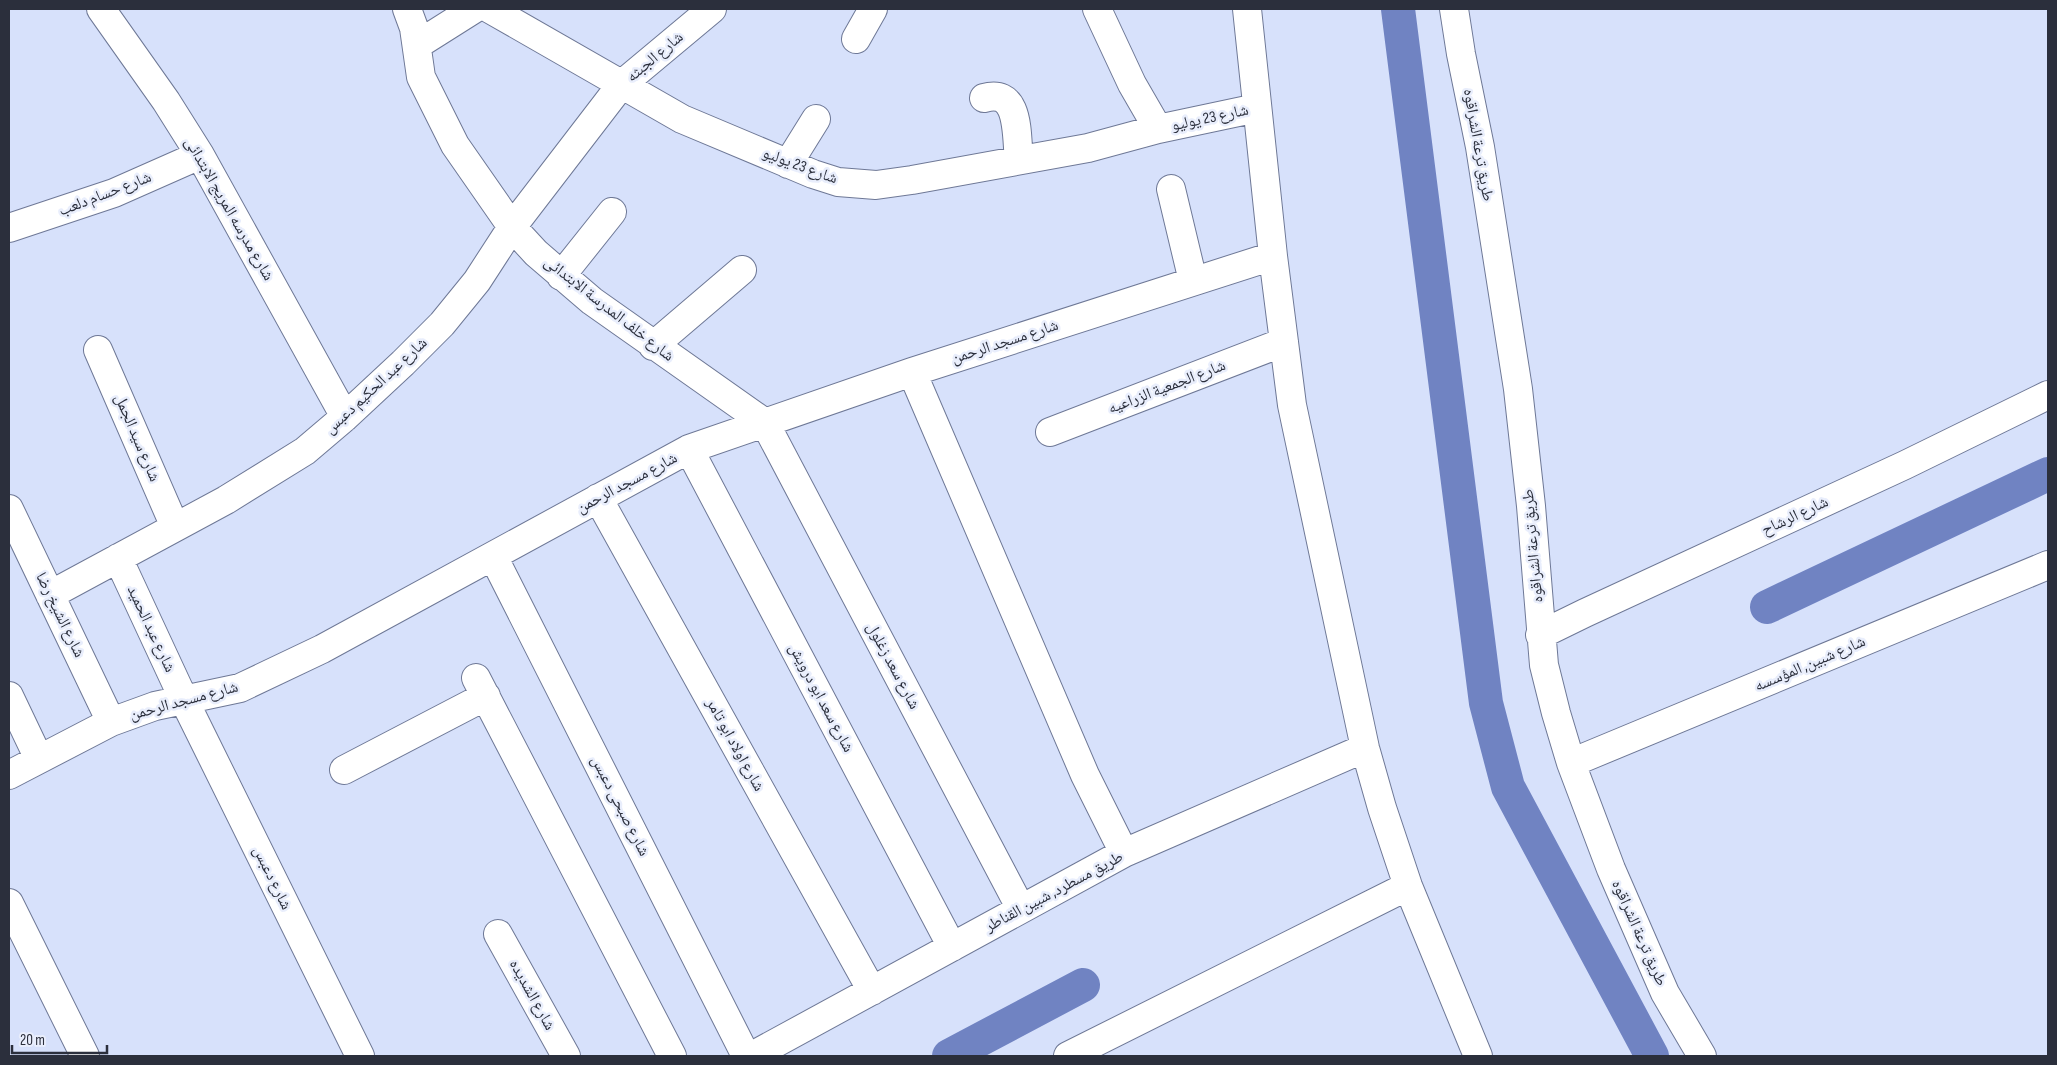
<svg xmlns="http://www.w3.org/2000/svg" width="2057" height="1065" font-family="'Sofia Sans Condensed','Noto Naskh Arabic',sans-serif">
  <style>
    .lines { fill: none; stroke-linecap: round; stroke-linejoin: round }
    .canal { stroke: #7083c2; stroke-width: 34 }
    .minor-casing { stroke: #6e7896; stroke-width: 30 }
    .minor { stroke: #fff; stroke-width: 28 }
    .labels { text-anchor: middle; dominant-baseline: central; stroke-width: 5; stroke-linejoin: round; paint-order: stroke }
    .street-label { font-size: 16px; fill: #2b2f3c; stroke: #e9eefc }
  </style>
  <rect width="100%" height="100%" fill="#d7e1fb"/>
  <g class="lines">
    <path class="canal" d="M1398 9 1486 703 1508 787 1652 1056
      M1767 607 2048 474
      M949 1056 1083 985"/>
    <g class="minor-casing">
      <path id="minor" d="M101 9 166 101 200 155 345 417
        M407 9 414 28 421 77 455 145 512 227 536 253 592 301 765 423 1021 909
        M490 9 682 119 813 174 838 182 876 185 912 180 1088 148 1158 129 1257 108
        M1097 9 1132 84 1158 129
        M1247 9 1273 256 1292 405 1365 748 1382 808 1408 886 1478 1056
        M1454 9 1461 54 1480 147 1518 389 1531 506 1544 665 1556 713 1571 763 1611 869 1665 993 1702 1056
        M856 39 873 9
        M417 45 474 9
        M984 98C1021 87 1016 137 1019 160
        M788 164 816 119
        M1171 189 1193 281
        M9 228 114 193 200 155
        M561 276 612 212
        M653 346 742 270
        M98 350 175 527
        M912 372 1085 775 1124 853
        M1050 432 1284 342
        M689 449 952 947
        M598 498 872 991
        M9 509 111 722
        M493 556 746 1056
        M118 558 184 700 360 1056
        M50 595 226 500 305 451 345 417 403 363 442 324 477 281 512 227 621 85 712 9
        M1540 635 1585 613 1905 465 2048 395
        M476 678 672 1056
        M9 696 39 759
        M1571 763 2048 565
        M344 770 486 696
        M9 775 111 722 155 706 240 688 322 649 689 449 912 372 1273 256
        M9 903 85 1056
        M498 934 566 1056
        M752 1056 1124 853 1365 748
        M1068 1056 1408 886"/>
    </g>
    <use href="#minor" class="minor"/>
  </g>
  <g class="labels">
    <g class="street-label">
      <text transform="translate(655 57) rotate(-40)">شارع الجبثه</text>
      <text transform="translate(1210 118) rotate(-12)">شارع 23 يوليو</text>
      <text transform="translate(1478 145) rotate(80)">طريق ترعة الشراقوه</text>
      <text transform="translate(800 166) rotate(20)">شارع 23 يوليو</text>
      <text transform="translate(105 194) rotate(-21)">شارع حسام دلعب</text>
      <text transform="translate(229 209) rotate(60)">شارع مدرسه المريج الابتدائى</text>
      <text transform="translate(609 309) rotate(38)">شارع خلف المدرسة الابتدائى</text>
      <text transform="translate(1005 342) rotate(-18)">شارع مسجد الرحمن</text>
      <text transform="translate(376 386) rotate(-43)">شارع عبد الحكيم دعبس</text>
      <text transform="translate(1167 387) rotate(-21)">شارع الجمعية الزراعيه</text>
      <text transform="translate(137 438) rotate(67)">شارع سيد الجمل</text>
      <text transform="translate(627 483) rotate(-28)">شارع مسجد الرحمن</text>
      <text transform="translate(1795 516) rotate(-25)">شارع الرشاح</text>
      <text transform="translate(1533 546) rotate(-95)">طريق ترعة الشراقوه</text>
      <text transform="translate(60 615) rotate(64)">شارع الشيخ رضا</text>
      <text transform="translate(151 629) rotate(65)">شارع عبد الحميد</text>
      <text transform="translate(1810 664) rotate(-23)">شارع شبين, المؤسسه</text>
      <text transform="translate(893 666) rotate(62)">شارع سعد زغلول</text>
      <text transform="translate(821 698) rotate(62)">شارع سعد ابو درويش</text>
      <text transform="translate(184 701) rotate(-15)">شارع مسجد الرحمن</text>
      <text transform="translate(735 745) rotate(61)">شارع اولاد ابو تامر</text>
      <text transform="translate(620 806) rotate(63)">شارع صبحى دعبس</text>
      <text transform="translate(272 878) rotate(64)">شارع دعبس</text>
      <text transform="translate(1054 892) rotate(-28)">طريق مسطرد, شبين القناطر</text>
      <text transform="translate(1639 933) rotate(66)">طريق ترعة الشراقوه</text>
      <text transform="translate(532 995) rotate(61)">شارع الشديده</text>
    </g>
  </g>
  <rect width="2057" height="1065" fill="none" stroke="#2b2f3c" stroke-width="20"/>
  <path d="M12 1045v8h95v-8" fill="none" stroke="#2b2f3c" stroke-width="2.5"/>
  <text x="20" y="1045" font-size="15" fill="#2b2f3c" stroke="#e9eefc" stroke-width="4" paint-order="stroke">20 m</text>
</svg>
